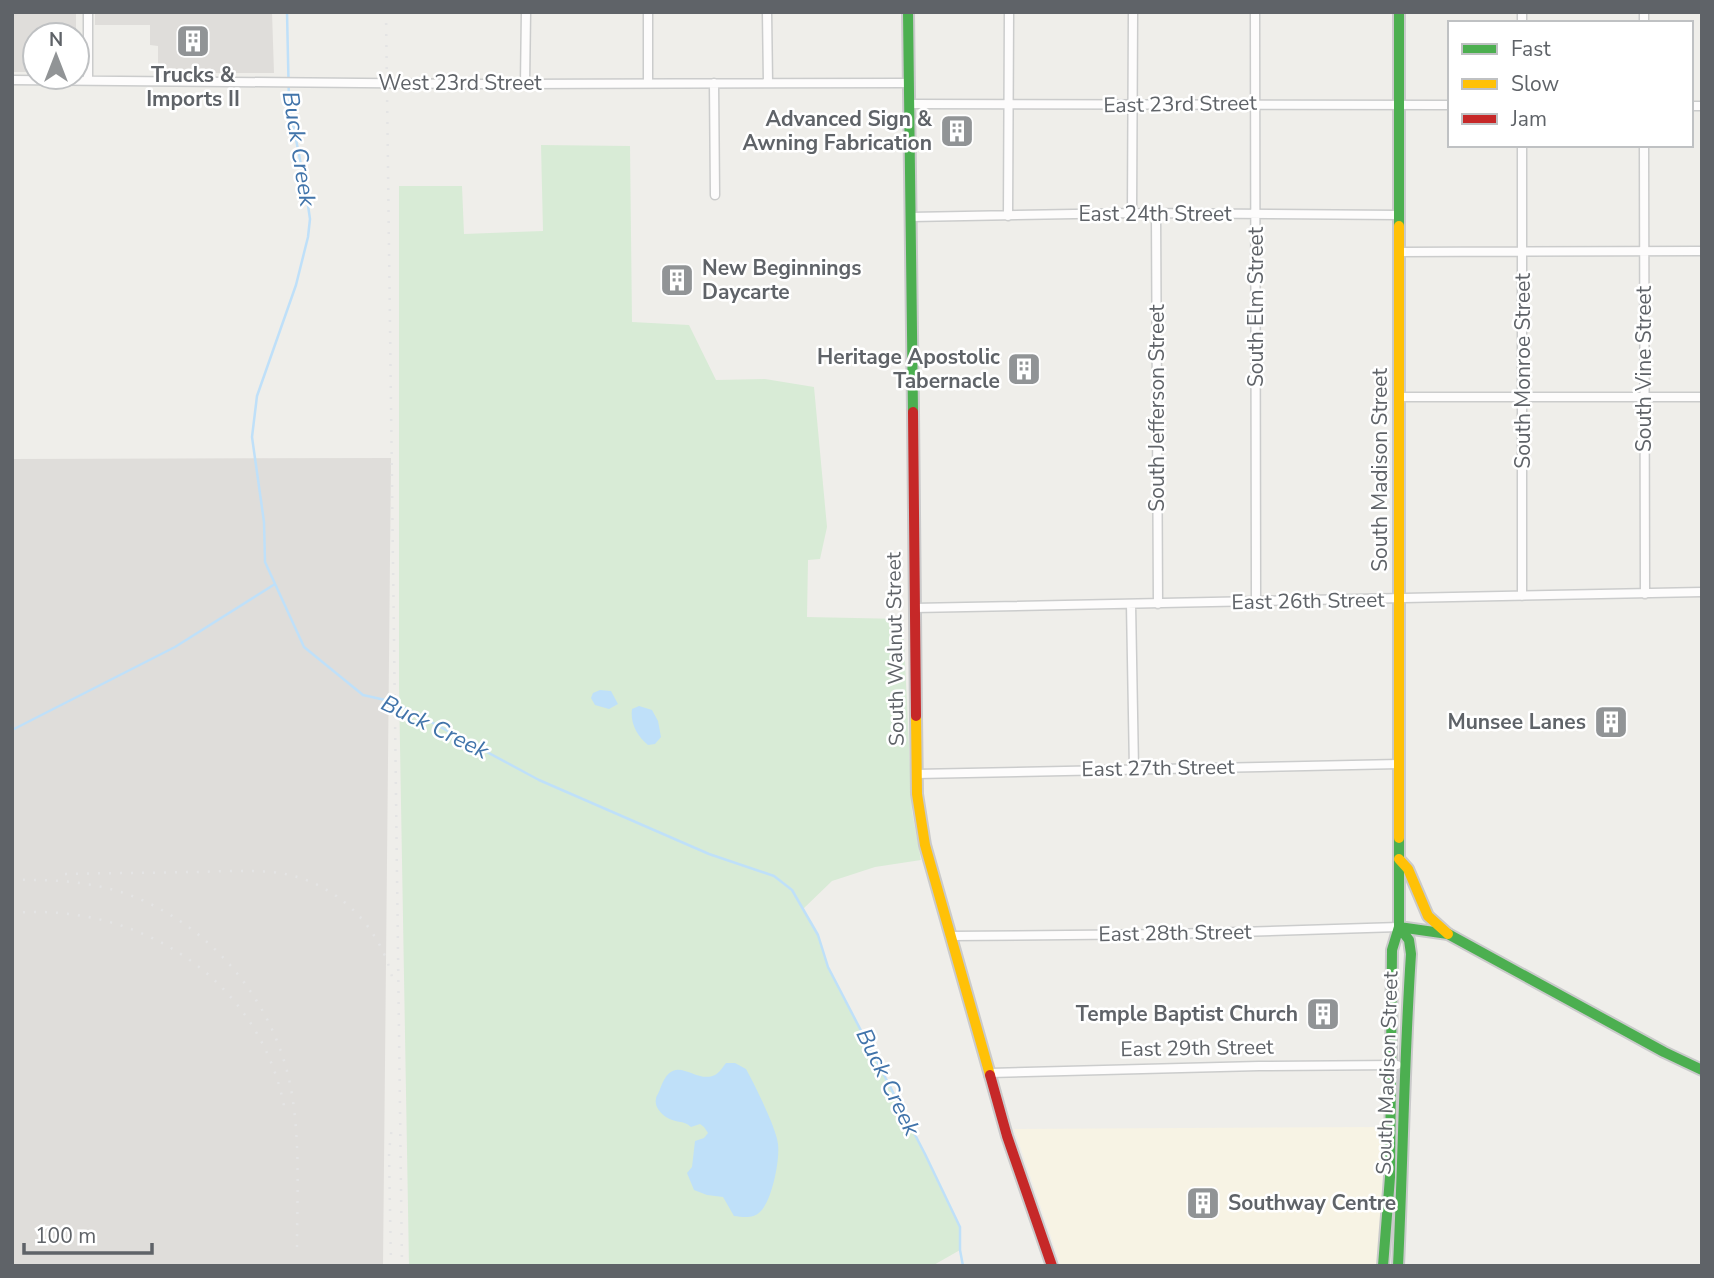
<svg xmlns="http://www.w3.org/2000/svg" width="1714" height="1278" font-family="'Nunito Sans',sans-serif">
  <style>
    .commercial { fill: #f7f3e4 }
    .industrial { fill: #dfddda }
    .green { fill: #d8ebd6 }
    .water { fill: #bfe0f9 }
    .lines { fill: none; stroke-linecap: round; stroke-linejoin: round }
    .stream { stroke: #bfe0f9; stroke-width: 2.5 }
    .street-casing { stroke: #cbcccc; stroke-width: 11 }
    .fast-casing { stroke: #cacacb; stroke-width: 14 }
    .slow-casing { stroke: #cacacb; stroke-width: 14 }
    .jam-casing { stroke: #cacacb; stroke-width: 14 }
    .street { stroke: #fdfcfc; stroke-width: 8 }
    .fast { stroke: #4caf50; stroke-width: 10 }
    .slow { stroke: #ffc107; stroke-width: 10 }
    .jam { stroke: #c62828; stroke-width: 10 }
    .rail { stroke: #e4e4e4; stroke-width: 2.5; stroke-dasharray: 2 9; stroke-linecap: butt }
    .labels { text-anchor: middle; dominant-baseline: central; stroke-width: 5; stroke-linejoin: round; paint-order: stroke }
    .poi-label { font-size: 21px; font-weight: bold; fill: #5f6368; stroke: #fff; text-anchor: end }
    .street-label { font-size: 21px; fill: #5f6368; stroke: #fff }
    .water-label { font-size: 23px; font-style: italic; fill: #4174aa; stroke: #fff }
  </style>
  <rect width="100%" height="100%" fill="#efeeea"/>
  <path class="commercial" d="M1383 1127 1382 1218 1377 1266H1061L1014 1129Z"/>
  <path class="industrial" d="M12 12H76V35H35V72H12Z
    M95 12H272L274 73H158V46L150 45V25H95Z
    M391 458 383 1266H12V459Z"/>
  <path class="green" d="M541 145 630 146 632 322 689 325 716 380 765 379 814 387 827 527 820 559 808 560 807 617 903 619 912 811 921 860 875 867 832 881 803 909 818 935 828 967 922 1147 960 1227V1250L932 1266H409L399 687V186H462L464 234 543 231Z"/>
  <path class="water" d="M600 690 611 691 618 704 609 709 595 705 591 698 593 693Z
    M639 706 652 710 658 721 661 737 655 744 648 745C637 736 630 723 632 709Z
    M726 1063H735L746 1069C754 1083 777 1130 778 1144 780 1160 772 1201 760 1212 753 1219 743 1217 734 1216L723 1197 707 1195 694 1190 687 1173 692 1167 695 1141 704 1138 708 1133 704 1127 700 1124 691 1127C684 1120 674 1123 666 1117 661 1114 654 1106 656 1099 656 1096 659 1093 660 1089 674 1049 694 1085 715 1075 719 1073 723 1067 726 1063Z"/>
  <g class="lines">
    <path class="stream" d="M287 12 289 104 305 185 310 219 308 237 296 285 257 396 252 437 264 522 265 562 304 647 363 695 394 702 539 780 709 854 774 876 792 890 818 935 828 967 925 1154 960 1227V1250L963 1266
      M12 730 175 647 275 584"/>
    <g class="street-casing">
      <path id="street" d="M88 12V80
        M767 12 768 83
        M1255 12 1256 602
        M1522 12V23
        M1644 23V12
        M12 80 469 84 909 83
        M648 83V12
        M714 83 715 195
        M525 84 526 12
        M909 104 1450 105
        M1691 106H1702
        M1644 145 1645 594
        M1132 213 1133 12
        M1156 213 1158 604
        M1008 216 1009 12
        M911 217 1132 213 1399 215
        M1399 252 1702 251
        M1398 397H1702
        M1522 596V145
        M1131 604 1134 769
        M914 608 1702 592
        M916 774 1399 764
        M950 936 1171 934 1399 927
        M990 1073 1259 1066 1397 1065"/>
    </g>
    <g class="fast-casing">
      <path id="fast" d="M908 12 913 412
        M1399 12V226
        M1399 927 1448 934 1664 1052 1702 1070
        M1383 1266 1390 1177 1392 950 1399 927V838
        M1398 1266C1403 1162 1404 1058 1411 954L1409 940 1399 927"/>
    </g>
    <g class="slow-casing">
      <path id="slow" d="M1399 226V838
        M916 716 917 794 925 845 990 1075
        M1399 859 1408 869 1428 916 1448 934"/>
    </g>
    <g class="jam-casing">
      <path id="jam" d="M913 412 916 716
        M990 1075 1007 1136 1052 1266"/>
    </g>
    <use href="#street" class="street"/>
    <use href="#fast" class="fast"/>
    <use href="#slow" class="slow"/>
    <use href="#jam" class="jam"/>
    <path class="rail" d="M386 12 402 1266
      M65 874C106 873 147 873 188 872 218 872 250 869 280 873 336 882 381 926 393 981
      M12 880C56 879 102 882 142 900 216 933 271 1001 289 1079 301 1134 297 1193 297 1248
      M12 913C140 902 262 980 285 1111
      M391 1266 389 1152 392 1126"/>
  </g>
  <defs>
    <g id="building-square" transform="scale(1.75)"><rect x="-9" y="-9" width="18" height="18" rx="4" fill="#919496" stroke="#fff"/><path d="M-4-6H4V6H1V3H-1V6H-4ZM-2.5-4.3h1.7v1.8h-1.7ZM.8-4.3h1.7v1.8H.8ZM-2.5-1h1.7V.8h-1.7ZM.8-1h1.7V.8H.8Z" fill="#fff"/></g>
  </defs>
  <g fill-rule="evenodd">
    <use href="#building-square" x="193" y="41"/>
    <use href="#building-square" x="957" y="131"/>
    <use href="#building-square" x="677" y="280"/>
    <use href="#building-square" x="1024" y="369"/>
    <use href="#building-square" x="1611" y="722"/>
    <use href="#building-square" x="1323" y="1014"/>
    <use href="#building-square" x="1203" y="1203"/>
  </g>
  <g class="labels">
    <g class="poi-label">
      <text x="193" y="75" text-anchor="middle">Trucks &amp;<tspan x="193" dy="24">Imports II</tspan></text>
      <text x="932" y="119">Advanced Sign &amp;<tspan x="932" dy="24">Awning Fabrication</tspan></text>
      <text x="702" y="268" text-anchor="start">New Beginnings<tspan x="702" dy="24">Daycarte</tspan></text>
      <text x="1000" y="357">Heritage Apostolic<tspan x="1000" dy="24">Tabernacle</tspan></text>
      <text x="1586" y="722">Munsee Lanes</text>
      <text x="1298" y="1014">Temple Baptist Church</text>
      <text x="1228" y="1203" text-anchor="start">Southway Centre</text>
    </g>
    <g class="street-label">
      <text x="460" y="83">West 23rd Street</text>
      <text transform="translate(1180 104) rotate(-1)">East 23rd Street</text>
      <text x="1155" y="214">East 24th Street</text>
      <text transform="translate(1256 307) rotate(-90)">South Elm Street</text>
      <text transform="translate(1644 369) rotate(-90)">South Vine Street</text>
      <text transform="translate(1523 371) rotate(-90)">South Monroe Street</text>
      <text transform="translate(1157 408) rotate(-90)">South Jefferson Street</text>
      <text transform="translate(1380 470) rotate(-90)">South Madison Street</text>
      <text transform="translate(1308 601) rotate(-1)">East 26th Street</text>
      <text transform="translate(895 649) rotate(-91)">South Walnut Street</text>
      <text transform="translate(1158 768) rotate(-1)">East 27th Street</text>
      <text transform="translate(1175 933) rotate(-1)">East 28th Street</text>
      <text transform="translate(1197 1048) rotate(-1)">East 29th Street</text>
      <text transform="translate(1387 1073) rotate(-88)">South Madison Street</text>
    </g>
    <g class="water-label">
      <text transform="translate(299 149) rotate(81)">Buck Creek</text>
      <text transform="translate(435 727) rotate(26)">Buck Creek</text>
      <text transform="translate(888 1082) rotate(64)">Buck Creek</text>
    </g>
  </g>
  <rect width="1714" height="1278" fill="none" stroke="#5f6368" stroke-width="28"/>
  <rect x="1448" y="21" width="245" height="126" fill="#ffffff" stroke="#bfc1c3" stroke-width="2"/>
  <rect x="1462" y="44" width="35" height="10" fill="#4caf50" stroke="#bfc1c3" stroke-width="2"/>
  <text x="1511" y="56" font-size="21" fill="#5f6368">Fast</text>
  <rect x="1462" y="79" width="35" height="10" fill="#ffc107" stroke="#bfc1c3" stroke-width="2"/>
  <text x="1511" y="91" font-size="21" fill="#5f6368">Slow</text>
  <rect x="1462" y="114" width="35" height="10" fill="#c62828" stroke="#bfc1c3" stroke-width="2"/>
  <text x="1511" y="126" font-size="21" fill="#5f6368">Jam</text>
  <g transform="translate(56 56)"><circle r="33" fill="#ffffff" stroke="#bfc1c3" stroke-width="2"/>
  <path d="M0-5L12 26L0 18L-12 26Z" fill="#919496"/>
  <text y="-10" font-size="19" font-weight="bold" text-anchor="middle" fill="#5f6368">N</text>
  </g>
  <path d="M24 1243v10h128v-10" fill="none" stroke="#5f6368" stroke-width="3.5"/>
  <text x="35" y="1243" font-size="21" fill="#5f6368" stroke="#ffffff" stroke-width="5" paint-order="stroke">100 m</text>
</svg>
